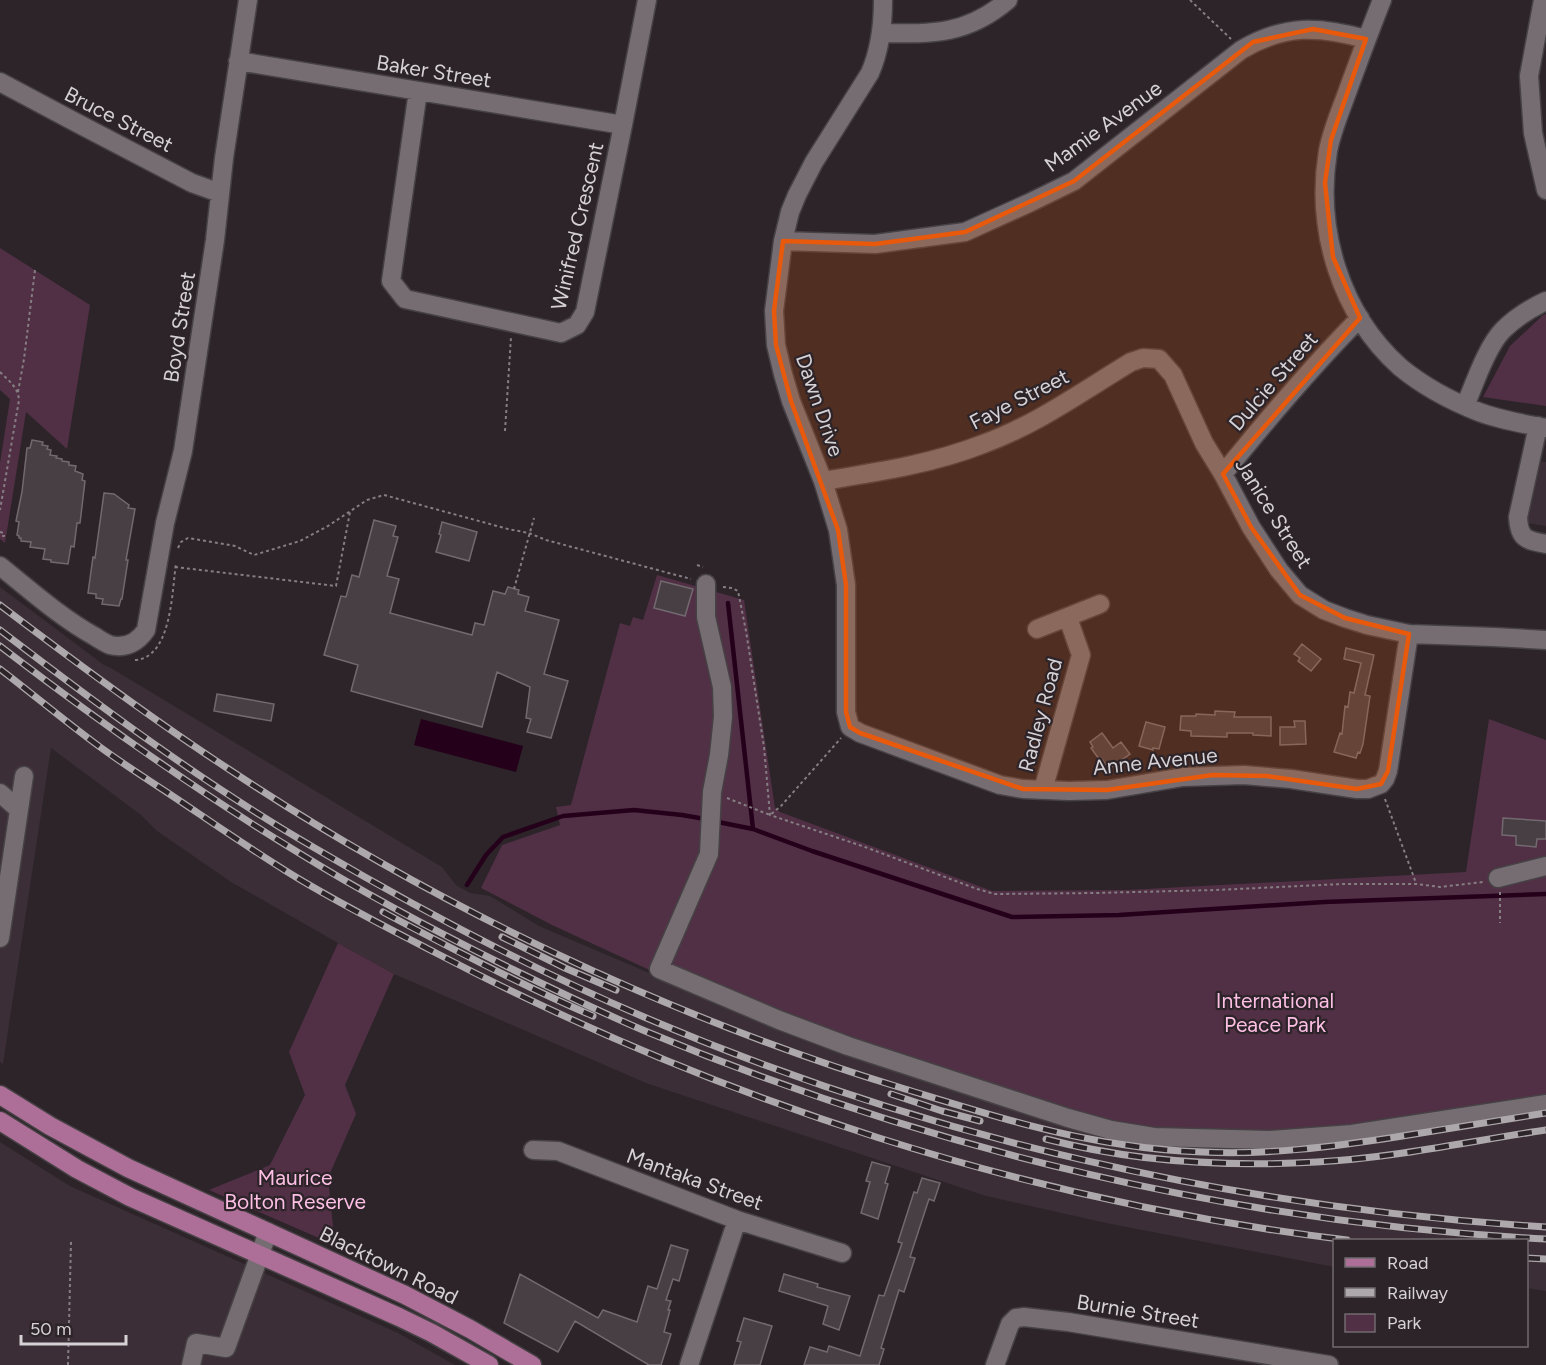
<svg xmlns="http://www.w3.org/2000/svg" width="1546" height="1365" font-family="Figtree,sans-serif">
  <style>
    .built { fill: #3b2e36 }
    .green { fill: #513045 }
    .water { fill: #25001a }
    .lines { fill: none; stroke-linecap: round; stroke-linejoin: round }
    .stream { stroke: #25001a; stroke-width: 4.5 }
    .building { fill: #483f44; stroke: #72696f; stroke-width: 1.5 }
    .minor-casing { stroke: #464144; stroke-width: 21 }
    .major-casing { stroke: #464144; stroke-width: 21 }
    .path { stroke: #857e82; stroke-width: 2; stroke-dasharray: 3 3; stroke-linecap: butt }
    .minor { stroke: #766d72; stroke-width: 18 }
    .major { stroke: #ad6f97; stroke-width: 18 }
    .rail-casing { stroke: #ada8ab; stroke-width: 7 }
    .rail { stroke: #2c2429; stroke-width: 4.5; stroke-dasharray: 14; stroke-linecap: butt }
    .marked { fill: #e8590c; fill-opacity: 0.2; stroke: #e8590c; stroke-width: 4.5; stroke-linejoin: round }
    .labels { text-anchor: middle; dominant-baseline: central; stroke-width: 4.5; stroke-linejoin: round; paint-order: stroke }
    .street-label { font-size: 21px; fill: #d6d1d4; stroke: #2c2429 }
    .park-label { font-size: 21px; fill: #fdbfe4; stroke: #2c2429 }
  </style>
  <rect width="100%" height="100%" fill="#2c2429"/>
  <path class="built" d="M1538 461 1546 462V526L1527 523Z
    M0 587 104 665 111 668 442 867 456 885 470 893 490 896 539 926 771 1025 1546 1106V1291L1527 1288 1526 1240H1334V1267L1329 1266 1106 1223 986 1196 646 1083 394 974 338 943 231 882 157 831 141 815 51 748 3 1064 0 1062Z
    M0 1142 70 1186 398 1333 455 1365H0Z"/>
  <path class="green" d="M0 248 90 305 67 449 26 412 5 543 0 539V463L10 399 0 390Z
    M1546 314V406L1483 397 1510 346 1542 316Z
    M657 575 744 600 775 808 780 812 992 891 1127 890 1466 872 1489 719 1546 740V1105L1337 1138 1149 1139 745 1014 552 925 481 888 502 845 560 825 556 807 571 805 620 623 630 626 633 617 643 620Z
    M338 943 394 974 345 1085 356 1114 328 1178 335 1245 209 1190 270 1165 305 1095 289 1052Z"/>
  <path class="water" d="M421 719 523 746 516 772 414 745Z"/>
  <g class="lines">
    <path class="stream" d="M728 603 753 829
      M713 821 753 829 812 851 1012 917 1119 915 1324 902 1546 894
      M467 885 486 855 503 837 563 816 634 810 682 815 705 819"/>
  </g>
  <path class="building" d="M32 440 43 442 42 445 48 446 47 449 51 450 50 455 57 456 56 458 62 459V461L69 462V465L76 466 75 471 83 474 82 480 85 481 80 523H77L74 547 71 546 68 564 51 562V560L43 559 45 549 30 547 31 542 21 541V538H19V536L17 535 19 522 16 521 22 492 27 448H30Z
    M104 493 114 494 129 505 128 508 135 509 126 560H128L122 599H121L119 606 102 604 103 599 96 598V594L88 593 93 557 95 558Z
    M374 520 396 526 393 536 398 537 387 576 399 579 390 613 472 635 475 623 484 625 493 591 505 594 508 587 519 590 518 594 529 597 525 611 559 620 544 674 568 681 551 738 527 732 531 719 526 718 530 687 497 672 482 727 351 691 358 665 324 655 341 596 346 597 352 575 359 577Z
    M442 522 477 532 469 561 436 552 441 535 439 534Z
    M661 581 693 589 685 616 654 608Z
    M1302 644 1321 659 1311 671 1298 661 1300 658 1294 654Z
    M1346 648 1374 655 1365 695 1370 696 1363 744 1360 753 1358 752 1356 758 1334 752 1340 733 1342 734 1345 706 1348 707 1350 692 1354 693 1361 663 1344 659Z
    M217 694 274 704 271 721 214 711Z
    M1215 711 1235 712 1234 717H1271V736L1253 735V733H1227V737L1191 736V731L1180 730 1181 716H1196V714L1215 715Z
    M1294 721H1305L1306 744 1280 745V727H1295Z
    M1146 722 1165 727 1159 749 1153 748V750L1139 746Z
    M1102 733 1113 748 1121 742 1130 754 1109 769 1101 758 1099 759 1091 748 1093 747 1090 742Z
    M1503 818 1546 821V839H1537L1536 847 1516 845V836L1502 835Z
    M872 1162 890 1167 885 1183 888 1184 878 1219 861 1213 870 1182 866 1181Z
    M922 1178 940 1183 934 1201 929 1199 910 1257 915 1258 904 1292 899 1290 881 1348 884 1349 879 1365H804L810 1347 827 1352 829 1346 860 1356 879 1295 884 1296 902 1243 898 1242 914 1192 917 1193Z
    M671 1245 688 1250 679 1281 673 1279 666 1300 671 1301 668 1310H670L664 1332 671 1334 661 1365H649L575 1321 558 1352 504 1323 520 1274 598 1318 603 1310 637 1322 648 1286 657 1289Z
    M784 1274 818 1284 817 1287 850 1296 839 1330 823 1324 828 1306 779 1291Z
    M744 1318 772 1326 760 1365H734L741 1342 737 1341Z"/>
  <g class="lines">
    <g class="minor-casing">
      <path id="minor" d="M883 0C883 25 880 50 870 73L814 162 797 195 790 212 783 241 774 311 776 345 783 374 791 401 823 481 838 530 846 585V712L850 727 860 733 1000 785 1023 789 1069 791 1107 790 1183 777 1244 775 1291 779 1357 789H1368L1381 784 1385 779 1388 771 1409 634
        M1382 0C1370 30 1359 60 1348 90 1341 110 1332 130 1328 151 1315 229 1340 313 1400 367 1423 386 1451 401 1479 412 1500 420 1524 424 1546 428
        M1543 0 1529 76 1533 133 1546 190
        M881 33C933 34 967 35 1008 0
        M238 61 623 125
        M0 82 77 123 192 183 220 193
        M418 91 391 281 405 299 561 333 577 325 585 312 623 125 647 0
        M783 241 875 244 965 232 1029 203 1074 181 1241 50C1285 24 1319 26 1366 39
        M1465 406C1474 385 1487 346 1503 330 1515 318 1531 308 1546 301
        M1538 426 1518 517C1519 539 1526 540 1546 544
        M1223 474C1266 421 1311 367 1360 318
        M823 481C878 472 932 464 983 444 1036 425 1083 391 1131 362L1143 358 1159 359 1173 375 1204 443 1223 474 1251 527 1279 570 1300 595 1324 610 1345 618 1367 625 1409 634 1494 637 1546 640
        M0 566C30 590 60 617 94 636 99 639 105 643 110 645 126 649 138 642 146 630L165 523 183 451 215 240 224 158 248 0
        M706 584V617L722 687 723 717 719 755 712 792 709 854 659 969 779 1020 848 1046 1068 1118 1111 1130 1154 1137 1269 1140 1352 1134 1546 1104
        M1037 629 1100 604
        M1043 790 1081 655 1068 618
        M0 793 18 809
        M1498 878 1546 866
        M0 938 24 776
        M533 1150 558 1151 737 1220 842 1253
        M1298 1360 1329 1365
        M191 1365 196 1343 226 1348 268 1232
        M689 1365 737 1220
        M995 1365 1010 1324 1016 1318 1024 1317 1068 1322 1298 1360V1365"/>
    </g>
    <g class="major-casing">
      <path id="major" d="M0 1095 50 1126 128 1168 405 1295 470 1329 532 1365
        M0 1121 77 1169 130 1197 399 1317 432 1333 489 1365"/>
    </g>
    <path class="path" d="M1190 0 1231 39
      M0 372C9 381 18 387 19 400L0 510
      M18 392 24 359 35 270
      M505 431 511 337
      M0 532 4 533V536H0
      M178 548 181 542 188 538 235 546 254 555 300 541 328 526 367 500 384 495 508 529 529 533 546 540 691 579
      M697 565 703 567
      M175 567 336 586 350 512
      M723 587 732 588 738 591 746 631 764 747 770 815 865 847 977 889 995 894 1095 893 1216 890 1342 884H1417L1440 887 1483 882
      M514 589 534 518
      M135 660C172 658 172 590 176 563
      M727 798 770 815 781 806 841 738
      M1385 799 1416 883
      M1500 892V923
      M68 1365 71 1242"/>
    <use href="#minor" class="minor"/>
    <use href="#major" class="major"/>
    <g class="rail-casing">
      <path id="rail" d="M0 605C74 661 149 717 227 768 433 905 668 1017 905 1089 977 1111 1051 1135 1126 1145 1151 1149 1177 1151 1202 1152 1267 1155 1332 1147 1396 1137 1446 1129 1496 1121 1546 1113
        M0 630C101 707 203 783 313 847 420 910 530 968 644 1017 929 1139 1237 1208 1546 1227
        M0 646C97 720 195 790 299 853 368 896 441 934 514 970 557 991 600 1012 645 1031 930 1150 1236 1223 1546 1239
        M0 669C34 695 66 722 100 747 122 763 145 778 168 793 207 819 246 846 286 871 334 901 386 927 436 953 719 1101 1029 1202 1347 1240
        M383 912C452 949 521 985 593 1016
        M502 937 565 968 616 990
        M891 1094 942 1111 980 1121
        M1046 1139C1134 1162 1227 1167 1317 1162 1394 1158 1470 1141 1546 1130
        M1526 1258 1546 1259"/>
    </g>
    <use href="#rail" class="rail"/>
  </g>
  <path class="marked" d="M1313 29 1366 39 1331 140 1325 183 1333 257 1360 318 1223 474 1251 527 1300 595 1345 618 1409 634 1388 771 1381 784 1357 789 1267 776 1213 775 1107 790 1023 789 860 733 850 727 846 712V585L838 530 791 401 776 345 774 311 783 241 875 244 965 232 1074 181 1253 42Z"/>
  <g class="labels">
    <g class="street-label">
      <text transform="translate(434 71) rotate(9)">Baker Street</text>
      <text transform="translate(119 119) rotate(27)">Bruce Street</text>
      <text transform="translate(1103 126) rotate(-36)">Mamie Avenue</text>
      <text transform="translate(577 226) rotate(-77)">Winifred Crescent</text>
      <text transform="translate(179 327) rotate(-81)">Boyd Street</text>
      <text transform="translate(1273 381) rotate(-49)">Dulcie Street</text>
      <text transform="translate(1019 399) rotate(-27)">Faye Street</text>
      <text transform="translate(820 405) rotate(71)">Dawn Drive</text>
      <text transform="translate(1274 513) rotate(58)">Janice Street</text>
      <text transform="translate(1040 715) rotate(-75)">Radley Road</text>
      <text transform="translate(1155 761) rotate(-6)">Anne Avenue</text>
      <text transform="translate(695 1179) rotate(20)">Mantaka Street</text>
      <text transform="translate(389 1265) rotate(26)">Blacktown Road</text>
      <text transform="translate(1138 1311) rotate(9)">Burnie Street</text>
    </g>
    <g class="park-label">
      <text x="1275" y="1000">International<tspan x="1275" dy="24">Peace Park</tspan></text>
      <text x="295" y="1177">Maurice<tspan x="295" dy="24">Bolton Reserve</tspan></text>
    </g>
  </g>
  <rect x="1333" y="1239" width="195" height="108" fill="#2c2429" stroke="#70696d" stroke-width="1.5"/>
  <rect x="1345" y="1258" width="30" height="9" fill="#ad6f97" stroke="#70696d" stroke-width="1.5"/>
  <text x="1387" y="1269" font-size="18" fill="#d6d1d4">Road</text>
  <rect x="1345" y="1288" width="30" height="9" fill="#ada8ab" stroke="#70696d" stroke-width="1.5"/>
  <text x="1387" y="1299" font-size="18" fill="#d6d1d4">Railway</text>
  <rect x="1345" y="1314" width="30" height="18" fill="#513045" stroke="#70696d" stroke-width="1.5"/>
  <text x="1387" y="1329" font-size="18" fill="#d6d1d4">Park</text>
  <path d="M21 1335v9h105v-9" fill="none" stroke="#d6d1d4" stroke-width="3"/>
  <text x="30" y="1335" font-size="18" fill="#d6d1d4" stroke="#2c2429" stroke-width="4.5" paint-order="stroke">50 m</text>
</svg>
